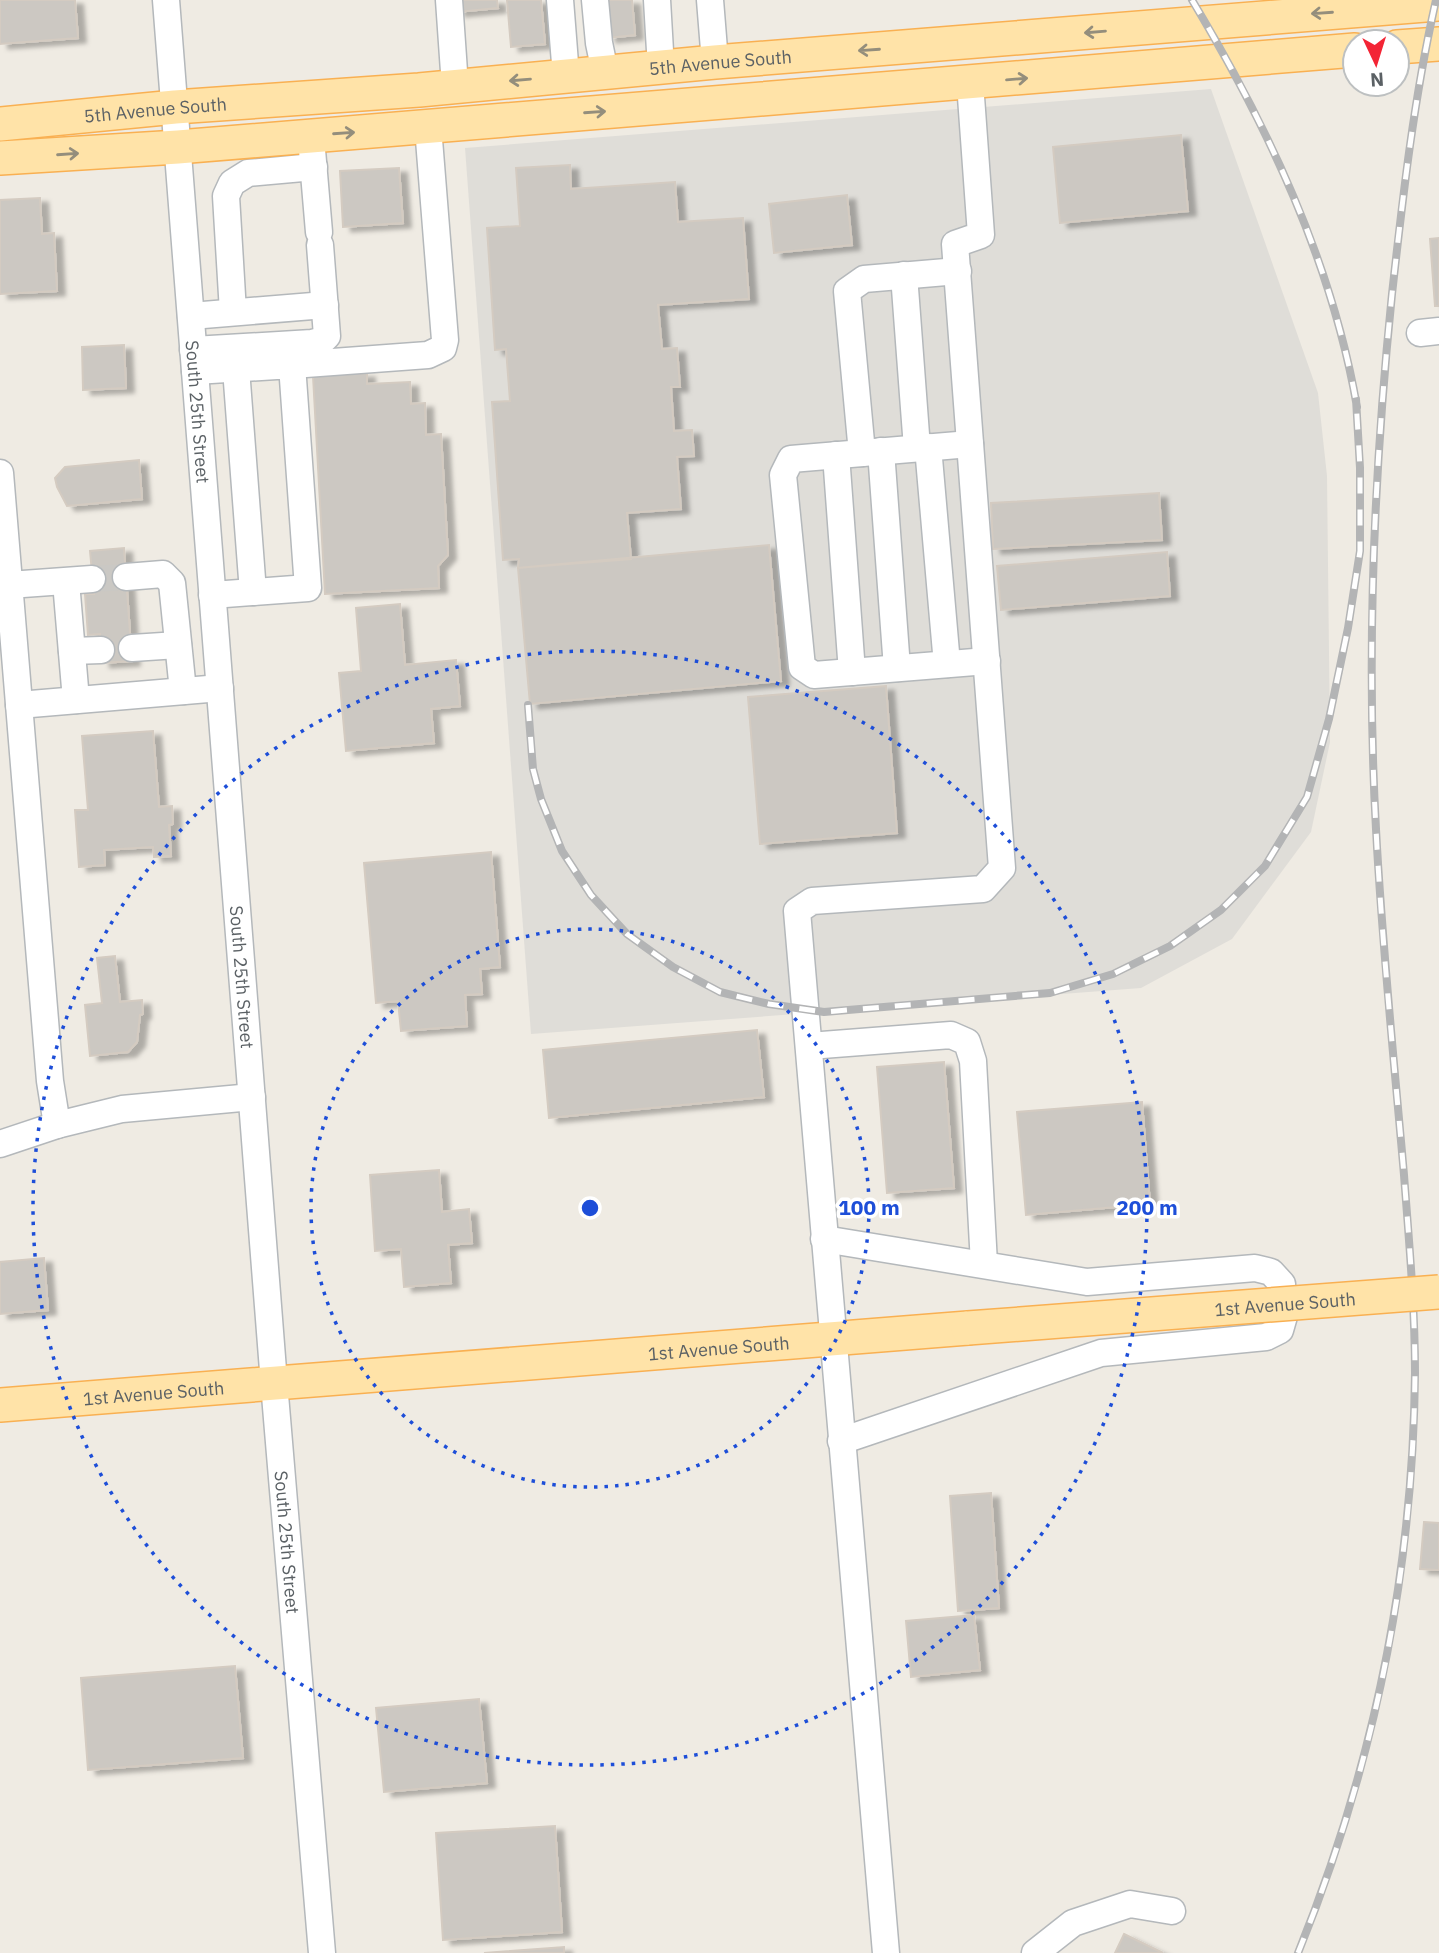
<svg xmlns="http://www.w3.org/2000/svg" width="1439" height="1953" font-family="'IBM Plex Sans',sans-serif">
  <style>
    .industrial { fill: #dfddd8 }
    .building { fill: #ccc8c2; stroke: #d4cbc1; stroke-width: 2; filter: url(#shadow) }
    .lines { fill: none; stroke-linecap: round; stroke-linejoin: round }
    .minor-tunnel { stroke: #cac8c4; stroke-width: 26; stroke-dasharray: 26 13; stroke-linecap: butt }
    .minor-casing { stroke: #b4b8bb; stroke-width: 29 }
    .major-casing { stroke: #f9b052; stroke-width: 36 }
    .minor { stroke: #fff; stroke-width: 26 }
    .major { stroke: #ffe3a8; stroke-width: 33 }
    .rail-casing { stroke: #b3b4b5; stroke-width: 8 }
    .rail { stroke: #fff; stroke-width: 5; stroke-dasharray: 16; stroke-linecap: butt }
    .major-bridge-casing { stroke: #f9b052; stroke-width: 36; stroke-linecap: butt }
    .major-bridge { stroke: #ffe3a8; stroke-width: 33 }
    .oneway { stroke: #948e7c }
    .ring { fill: none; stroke: #1d4ed8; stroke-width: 3.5; stroke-dasharray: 3.5 7 }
    .labels { text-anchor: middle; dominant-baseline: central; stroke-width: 7; stroke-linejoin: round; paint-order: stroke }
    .street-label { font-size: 18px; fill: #5b6165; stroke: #fff }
    .centre { fill: #1d4ed8; stroke: #fff; stroke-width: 3.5 }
    .ring-label { font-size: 21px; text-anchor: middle; font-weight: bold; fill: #1d4ed8; stroke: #fff; stroke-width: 7; stroke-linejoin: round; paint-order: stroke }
  </style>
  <defs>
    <filter id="shadow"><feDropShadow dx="8" dy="4.5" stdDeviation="2" flood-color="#0004"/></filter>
  </defs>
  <rect width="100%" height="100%" fill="#efebe3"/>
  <path class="industrial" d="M1211 89 1318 393 1327 476 1330 742 1311 832 1232 939 1141 988 531 1034 465 148Z"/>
  <path class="building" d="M0 0H75L78 38 0 44Z
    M456 0H497L498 8 457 12Z
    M507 0H541L545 44 511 47Z
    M604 0H632L635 35 608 38Z
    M1181 135 1188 211 1060 223 1053 147Z
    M570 165 571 189 675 182 678 222 743 218 749 299 658 305 662 349 677 348 680 387H671L674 431 692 430 694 456 677 457 681 509 627 513 631 559 518 568 519 559 503 560 492 402 510 401 506 349 495 350 487 228 520 226 516 168Z
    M399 168 403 223 343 227 340 171Z
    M847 195 852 245 774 253 769 204Z
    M40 198 42 234 54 233 57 291 0 294V200Z
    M1439 238V306H1435L1430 239Z
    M124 345 126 388 83 390 82 347Z
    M367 373V384L410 382 411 404 425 403 426 435 441 434 448 555 438 566 439 588 325 594 313 376Z
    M139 460 142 499 67 506 57 487 55 478 65 467Z
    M1159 493 1162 540 993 549 991 503Z
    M769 545 781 681 530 704 518 568Z
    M124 548 132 661 102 663 100 634 88 635 85 594H94L90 551Z
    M1167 552 1170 596 1001 610 997 566Z
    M400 604 405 665 456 660 460 706 431 709 434 743 346 751 339 673 361 671 356 608Z
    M886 686 897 833 760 844 748 697Z
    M153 731 159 807 172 806 173 824 169 825 171 856 154 857 153 847 104 850 105 865 79 867 75 810H88L82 736Z
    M491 852 500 967 480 969 482 994 465 995 467 1026 401 1031 398 1001 376 1003 364 863Z
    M115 956 120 1002 142 1000 143 1014 140 1015 137 1042 128 1052 90 1056 85 1005 102 1003 97 958Z
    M757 1030 764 1097 549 1118 543 1050Z
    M944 1062 954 1188 887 1193 877 1067Z
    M1142 1102 1150 1204 1026 1215 1017 1112Z
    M439 1170 442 1212 469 1209 472 1243 448 1245 451 1283 404 1287 401 1249 375 1251 370 1175Z
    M44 1258 48 1310 0 1314V1262Z
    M991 1493 999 1608 958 1611 950 1496Z
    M1424 1522 1439 1523V1570L1420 1569Z
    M974 1615 980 1670 911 1677 906 1621Z
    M235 1666 243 1758 88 1770 81 1678Z
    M479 1699 487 1783 384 1792 376 1708Z
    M555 1826 562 1932 443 1940 436 1833Z
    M1124 1934 1163 1953H1115Z
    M564 1947V1953H484Z"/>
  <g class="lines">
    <path class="minor-tunnel" d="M92 579 126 577"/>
    <g class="minor-casing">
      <g id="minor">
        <path id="s1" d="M166 0 274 1383 322 1953"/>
        <path d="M449 0 455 86"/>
        <path d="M560 0 566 76"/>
        <path d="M595 0 599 43 605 72"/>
        <path d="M657 0 661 68"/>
        <path d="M710 0 715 62"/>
        <path d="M312 150 319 232"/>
        <path d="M904 275 917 448"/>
        <path d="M233 312 226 196 232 183 248 173 314 167"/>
        <path d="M191 316 325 305"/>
        <path d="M1420 333 1439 331"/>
        <path d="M193 350 312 343 323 340 327 336 320 245"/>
        <path d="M292 365 428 355 443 348 445 340 428 127"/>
        <path d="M236 369 253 592"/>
        <path d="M195 371 292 365 308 588 212 595"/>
        <path d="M970 444 791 459 783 475 802 667 814 675 987 661"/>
        <path d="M928 447 947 664"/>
        <path d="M881 451 897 668"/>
        <path d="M862 453 847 291 864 279 958 271"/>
        <path d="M836 455 852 672"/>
        <path d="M0 473 50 1081 57 1125"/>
        <path d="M126 577 163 574 172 583 183 691"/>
        <path d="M66 582 76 700"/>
        <path d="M9 585 92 579"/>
        <path d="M132 648 178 645"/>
        <path d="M72 651 101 650"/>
        <path d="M19 705 220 688"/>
        <path d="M809 1046 951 1035 967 1042 973 1061 984 1264"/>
        <path d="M0 1144 57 1125 122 1109 252 1097"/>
        <path d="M824 1239 1087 1282 1255 1268 1271 1272 1282 1284 1284 1316 1280 1330 1266 1337 1101 1353 841 1441"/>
        <path d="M886 1953 797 911 812 901 983 889 1002 868 955 244 981 235 970 83"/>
        <path d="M1035 1953 1073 1923 1130 1904 1172 1911"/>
      </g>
    </g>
    <g class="major-casing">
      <g id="major">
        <path d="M1397 47 1439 44"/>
        <path id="s2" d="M0 124 175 107 419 90 715 62 1439 4"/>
        <path d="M0 158 178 147 1355 50"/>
        <path id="s3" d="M0 1405 968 1328"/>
      </g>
    </g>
    <use href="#minor" class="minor"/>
    <use href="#major" class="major"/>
    <g class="rail-casing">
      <path id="rail" d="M1192 0C1267 125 1332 262 1357 407
        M528 705 533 769 541 799 562 851 591 895 627 934 673 967 720 992 769 1004 824 1012 1050 993 1113 974 1170 946 1221 910 1265 866 1307 797 1329 719 1348 628 1360 551V468L1356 399
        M1298 1953C1374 1766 1413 1575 1415 1373 1415 1307 1409 1241 1404 1175 1394 1060 1382 945 1376 829 1366 651 1374 471 1392 294 1403 195 1414 97 1436 0"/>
    </g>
    <use href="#rail" class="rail"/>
    <g class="major-bridge-casing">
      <g id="major-bridge">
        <path id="s4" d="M968 1328 1439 1292"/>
      </g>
    </g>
    <use href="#major-bridge" class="major-bridge"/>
  </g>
  <defs><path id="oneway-shaft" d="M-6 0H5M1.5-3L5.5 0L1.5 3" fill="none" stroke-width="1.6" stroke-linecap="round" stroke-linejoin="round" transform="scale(1.75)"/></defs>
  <g class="oneway">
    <use href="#oneway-shaft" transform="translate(1322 13) rotate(176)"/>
    <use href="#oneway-shaft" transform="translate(1095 32) rotate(175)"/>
    <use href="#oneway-shaft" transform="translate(869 50) rotate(176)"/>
    <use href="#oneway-shaft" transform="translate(1017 79) rotate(-5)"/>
    <use href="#oneway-shaft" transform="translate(520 80) rotate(175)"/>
    <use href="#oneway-shaft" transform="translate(595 112) rotate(-4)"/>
    <use href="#oneway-shaft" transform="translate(344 133) rotate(-4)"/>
    <use href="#oneway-shaft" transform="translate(68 154) rotate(-4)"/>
  </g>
  <g class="ring">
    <circle cx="590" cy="1208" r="279"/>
    <circle cx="590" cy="1208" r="557"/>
  </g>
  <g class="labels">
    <g class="street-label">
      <text stroke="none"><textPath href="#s2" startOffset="723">5th Avenue South</textPath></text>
      <text stroke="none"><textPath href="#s2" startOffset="156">5th Avenue South</textPath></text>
      <text stroke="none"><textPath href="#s1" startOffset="413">South 25th Street</textPath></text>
      <text stroke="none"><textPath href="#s1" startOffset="980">South 25th Street</textPath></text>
      <text stroke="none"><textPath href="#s4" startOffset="318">1st Avenue South</textPath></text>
      <text stroke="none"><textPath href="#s3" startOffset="721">1st Avenue South</textPath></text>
      <text stroke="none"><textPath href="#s3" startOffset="154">1st Avenue South</textPath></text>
      <text stroke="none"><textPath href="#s1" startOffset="1547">South 25th Street</textPath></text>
    </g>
  </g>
  <circle cx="590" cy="1208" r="10" class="centre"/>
  <g class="ring-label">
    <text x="869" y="1215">100 m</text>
    <text x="1147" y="1215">200 m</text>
  </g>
  <g transform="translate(1376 63) rotate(176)"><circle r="33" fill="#ffffff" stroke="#bdc0c1" stroke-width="2"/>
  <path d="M0-5L12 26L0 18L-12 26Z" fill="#f32535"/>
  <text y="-10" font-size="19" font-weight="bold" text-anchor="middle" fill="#5b6165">N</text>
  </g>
</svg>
